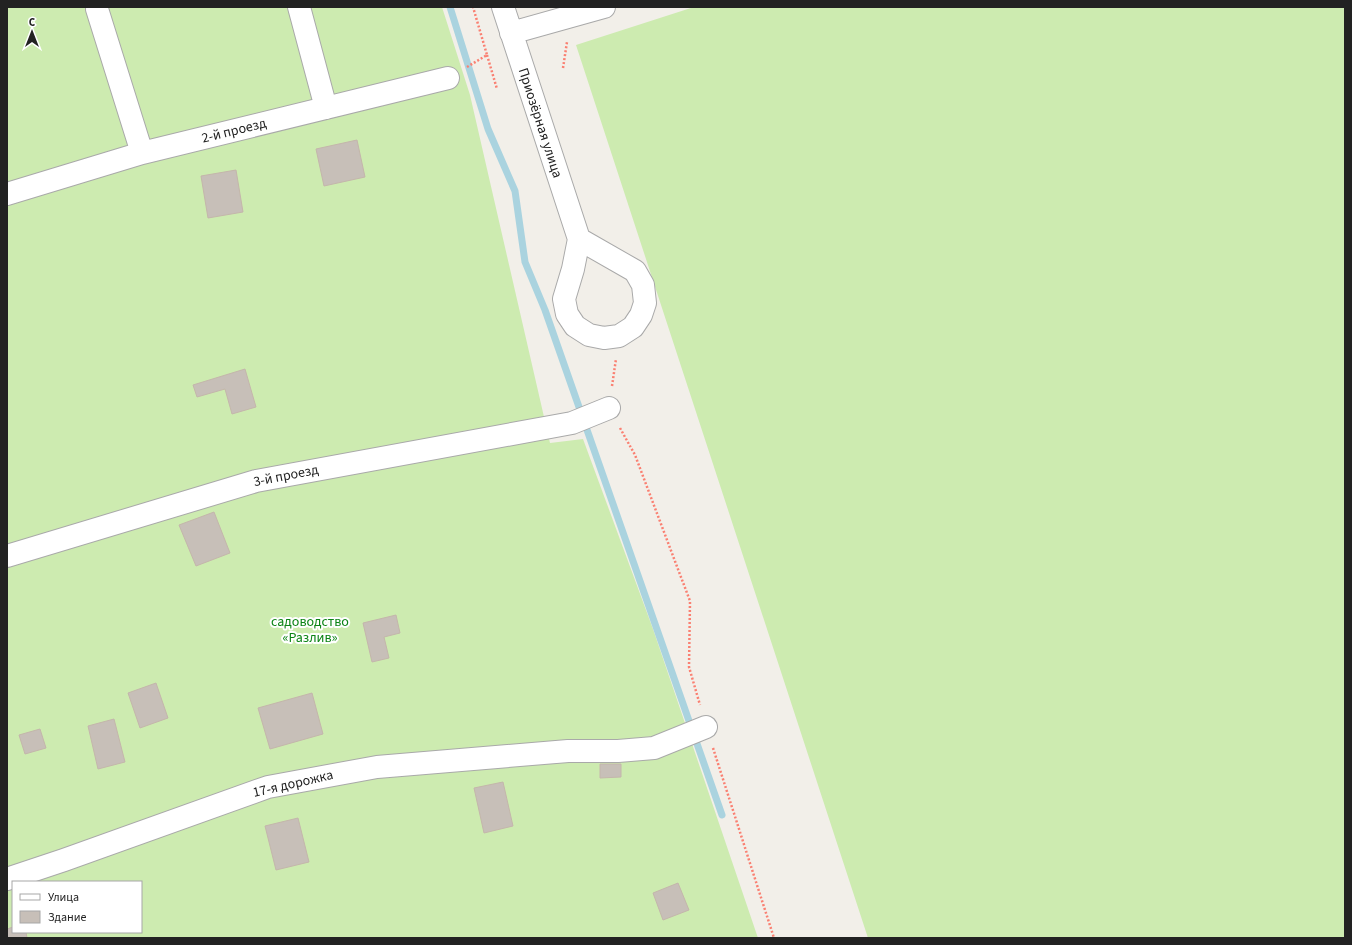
<svg xmlns="http://www.w3.org/2000/svg" width="1352" height="945" font-family="'Source Sans 3',sans-serif">
  <style>
    .grass { fill: #cdebb0; fill-rule: evenodd }
    .lines { fill: none; stroke-linecap: round; stroke-linejoin: round }
    .stream { stroke: #aad3df; stroke-width: 7 }
    .building { fill: #c7bfb8; stroke: #c4b6ab }
    .minor-casing { stroke: #a9a9a9; stroke-width: 24 }
    .path { stroke: #fa8072; stroke-width: 2.5; stroke-dasharray: 2 2; stroke-linecap: butt }
    .minor { stroke: #fff; stroke-width: 22 }
    .labels { text-anchor: middle; dominant-baseline: central; stroke-width: 4; stroke-linejoin: round; paint-order: stroke }
    .street-label { font-size: 14px; fill: #222; stroke: #fff }
    .park-label { font-size: 14px; fill: #0c8416; stroke: #fff }
  </style>
  <rect width="100%" height="100%" fill="#f2efe9"/>
  <path class="grass" d="M7 7H442L470 95 550 443 583 439 653 629 758 938H7ZM13 882H141V932H13Z
    M694 7H1345V938H868L576 45Z"/>
  <g class="lines">
    <path class="stream" d="M450 7 488 129 515 191 525 262 545 310 722 815"/>
  </g>
  <path class="building" d="M357 140 365 177 324 186 316 149Z
    M236 170 243 212 208 218 201 176Z
    M245 369 256 407 232 414 225 389 197 397 193 385Z
    M214 512 230 553 196 566 179 525Z
    M396 615 400 633 384 637 389 658 372 662 363 623Z
    M156 683 168 718 140 728 128 693Z
    M312 693 323 734 270 749 258 708Z
    M114 719 125 762 98 769 88 726Z
    M40 729 46 748 25 754 19 735Z
    M600 764H621V777L600 778Z
    M503 782 513 826 484 833 474 788Z
    M298 818 309 862 276 870 265 826Z
    M678 883 689 910 663 920 653 893Z
    M13 927V932H26L27 938H7V929Z"/>
  <g class="lines">
    <g class="minor-casing">
      <path id="minor" d="M299 7 326 108
        M503 7 579 239 573 269 564 299 567 314 575 326 589 335 604 338 619 336 633 327 641 315 645 303 643 285 635 271 579 239
        M97 9 142 153
        M511 33 604 7
        M7 194 142 153 448 78
        M7 556 256 481 572 423 609 408
        M7 879 64 860 268 787 377 767 568 751H618L654 748 706 727"/>
    </g>
    <path class="path" d="M487 55 497 89
      M467 67 487 55 473 7
      M563 68 567 42
      M612 386 616 359
      M620 428 635 455 690 601 689 667 700 705
      M713 748 774 938"/>
    <use href="#minor" class="minor"/>
  </g>
  <g class="labels">
    <g class="street-label">
      <text transform="translate(540 123) rotate(72)">Приозёрная улица</text>
      <text transform="translate(234 131) rotate(-14)">2-й проезд</text>
      <text transform="translate(286 476) rotate(-11)">3-й проезд</text>
      <text transform="translate(293 784) rotate(-13)">17-я дорожка</text>
    </g>
    <g class="park-label">
      <text x="310" y="622">садоводство<tspan x="310" dy="16">«Разлив»</tspan></text>
    </g>
  </g>
  <rect width="1352" height="945" fill="none" stroke="#222222" stroke-width="16"/>
  <rect x="12" y="881" width="130" height="52" fill="#ffffff" stroke="#a7a7a7"/>
  <rect x="20" y="894" width="20" height="6" fill="#ffffff" stroke="#a7a7a7"/>
  <text x="48" y="901" font-size="12" fill="#222222">Улица</text>
  <rect x="20" y="911" width="20" height="12" fill="#c7bfb8" stroke="#a7a7a7"/>
  <text x="48" y="921" font-size="12" fill="#222222">Здание</text>
  <g transform="translate(32 32)" stroke="#ffffff" stroke-width="3" paint-order="stroke">
  <path d="M0-3L7 15L0 10L-7 15Z" fill="#222222"/>
  <text y="-6" font-size="11" font-weight="bold" text-anchor="middle" fill="#222222">С</text>
  </g>
</svg>
